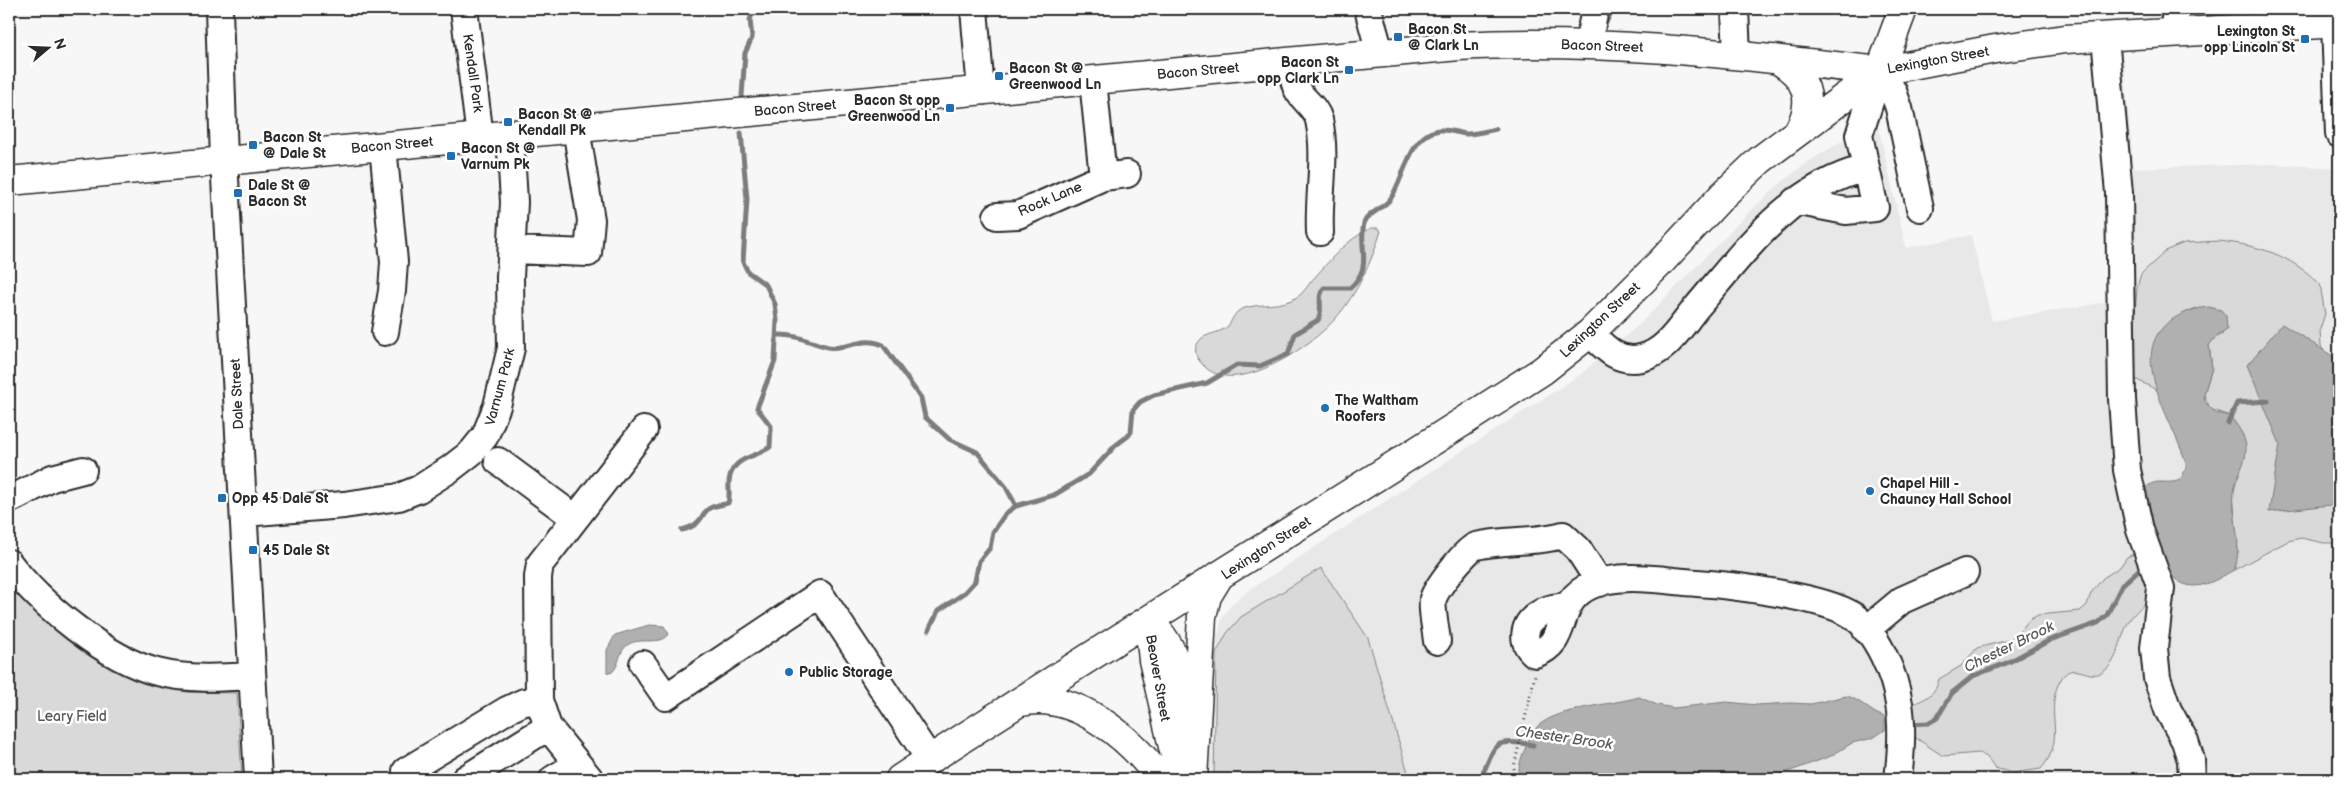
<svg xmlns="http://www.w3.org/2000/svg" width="2348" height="788" font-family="'Balsamiq Sans',sans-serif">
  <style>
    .built { fill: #e8e8e8 }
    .green { fill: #d9d9d9; stroke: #828282 }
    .water { fill: #b0b0b0; stroke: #7b7b7b }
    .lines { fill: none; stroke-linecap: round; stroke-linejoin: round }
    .stream { stroke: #7b7b7b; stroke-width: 5 }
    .minor-casing { stroke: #2b2b2b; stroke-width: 30 }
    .major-casing { stroke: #2b2b2b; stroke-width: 31 }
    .path { stroke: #2b2b2b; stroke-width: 3; stroke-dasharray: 1 4; stroke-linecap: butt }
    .minor { stroke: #fff; stroke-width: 26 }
    .major { stroke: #fff; stroke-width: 28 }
    .poi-dot { fill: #1f6fb2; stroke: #fff; stroke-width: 2 }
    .labels { text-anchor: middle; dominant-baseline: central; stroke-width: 5; stroke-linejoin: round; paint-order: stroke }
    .poi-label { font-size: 14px; font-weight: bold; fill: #2b2b2b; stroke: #fff; text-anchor: start }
    .street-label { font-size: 14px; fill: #2b2b2b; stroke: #fff }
    .park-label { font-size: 14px; fill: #565656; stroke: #fff }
    .water-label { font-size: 15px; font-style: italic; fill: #5a5a5a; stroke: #fff }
  </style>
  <rect width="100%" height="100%" fill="#f7f7f7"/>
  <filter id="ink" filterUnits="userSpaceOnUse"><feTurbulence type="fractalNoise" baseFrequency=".02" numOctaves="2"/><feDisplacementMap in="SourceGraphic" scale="10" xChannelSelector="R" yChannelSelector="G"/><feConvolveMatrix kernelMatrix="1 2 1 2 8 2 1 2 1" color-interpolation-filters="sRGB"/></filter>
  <g filter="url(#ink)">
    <path class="built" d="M2124 60 2133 168 2272 164 2339 168V779H1209L1214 647 1223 616 1234 602 1252 588 1578 376 1639 325 1750 211 1778 185 1806 163 1862 129 1877 121 1906 248 1971 235 1992 321 2107 302 2100 61Z"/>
    <path class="green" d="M1371 228H1378L1381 231C1372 261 1357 294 1336 318 1313 345 1235 400 1203 365 1195 357 1192 348 1201 339 1208 333 1221 333 1228 326 1233 320 1233 313 1242 309 1260 302 1281 308 1297 297 1304 293 1309 283 1315 277 1333 257 1345 241 1371 228Z
      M2219 241C2261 246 2288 254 2320 284L2325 314 2320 329 2321 346 2339 380V543H2324L2301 538 2288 541 2234 570 2238 552 2233 494 2235 480 2245 457 2243 435 2230 416 2210 409 2204 394 2212 368 2209 345 2215 338 2223 334 2196 308C2153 325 2146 347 2157 390L2135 379 2131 366 2137 287 2141 274 2167 250 2184 243Z
      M2138 552 2153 597C2144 605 2135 611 2129 621 2120 636 2119 662 2103 672 2086 682 2071 655 2058 685 2045 715 2067 739 2041 769L2012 773 1995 768 1987 757 1979 753 1943 756 1913 736 1912 704C1925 700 1936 694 1939 679L1961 666 1977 648 2008 640 2017 635 2029 620 2038 615 2080 611 2087 605 2091 593 2103 578 2120 567 2127 557Z
      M1321 568 1368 638 1410 779H1214L1216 654 1227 633 1241 617Z
      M9 583 25 600 153 684 187 692 237 693 242 779H9Z"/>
    <path class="water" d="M2209 307 2221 310 2226 316 2227 330 2215 338 2209 345 2212 368 2204 394 2205 402 2216 413 2230 416C2237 425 2245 435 2246 447 2247 463 2235 477 2234 492 2231 519 2244 544 2234 570 2224 575 2213 583 2202 585 2157 595 2150 519 2144 490 2155 476 2166 486 2180 480L2187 467C2177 426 2121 352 2173 319 2185 312 2195 308 2209 307Z
      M2282 324 2339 360V504L2269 512 2280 444 2247 365Z
      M649 625 664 626 669 634C662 646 641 637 629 644 617 651 621 666 611 673L607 672V650L615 635Z
      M1846 696C1859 698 1870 713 1885 717V730L1873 738 1852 743 1831 756 1788 772 1775 775H1758L1743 779H1519C1518 768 1520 760 1525 749 1528 741 1532 732 1538 726 1559 707 1612 705 1639 697L1657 705 1674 708 1726 702 1757 705 1790 703 1811 704Z"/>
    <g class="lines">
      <path class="stream" d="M1605 25 1612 9
        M742 96 745 53 752 38 750 20 754 9
        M778 335C797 334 810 343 828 347 847 351 863 335 883 345L921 398 925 417 949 439 977 452 1006 487 1016 506
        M2228 423 2237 403 2268 401
        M682 530C706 524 700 511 712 507 717 505 723 505 728 503 731 494 727 486 730 476 736 456 755 458 770 447L771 426 757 408 775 361 777 320 775 304 766 285 748 272 743 262 747 199 741 133
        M929 630 938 611 963 594 975 581 979 561 990 548 993 532 1006 513 1016 506 1054 495 1089 474 1116 445 1128 436 1131 432 1133 410 1140 402 1154 395 1207 383 1237 365 1260 366 1288 354 1295 334 1318 320C1324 309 1316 297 1324 288H1350C1374 267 1358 248 1364 223 1366 214 1385 208 1391 198 1404 178 1410 133 1440 130 1449 129 1457 133 1466 134 1476 134 1487 131 1496 129
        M1908 724 1928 723 1937 718 1952 693 1973 676 2009 662 2050 640 2098 623 2107 615 2122 585 2144 565
        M1480 779C1497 746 1489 737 1533 745"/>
      <g class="minor-casing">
        <path id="minor" d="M219 9 224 160 258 779
          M464 9 480 137
          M974 9 981 91
          M1368 9 1380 53
          M1735 9 1737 55
          M2175 9V32
          M2339 20 2335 23 2339 134
          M2105 37 2119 193 2122 399 2127 470 2140 530 2161 588 2154 648 2157 678 2168 710 2185 741 2191 760 2192 779
          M1588 45 1595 9
          M1292 62C1293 74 1293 85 1301 95 1308 104 1316 109 1319 120 1327 157 1318 195 1320 232
          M1880 71 1893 91 1899 108 1920 208
          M1093 81 1103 177
          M383 146 394 262 392 291 385 332
          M1795 201 1846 211 1875 208 1866 168
          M997 216 1018 215 1103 177 1127 174
          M512 250 588 253 591 220 576 128
          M1590 333C1605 348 1618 363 1641 358 1666 353 1681 326 1696 308 1745 251 1789 187 1866 168L1859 135 1880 71
          M498 461 575 518
          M9 500 52 478 83 470
          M244 513 344 505 399 497 419 489 450 469 472 452 485 436 497 406 511 348 510 277 514 202 510 134
          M9 563C40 604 106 659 157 672 189 680 220 678 252 676
          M1566 606C1557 607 1547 608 1539 614 1523 624 1520 642 1535 654 1573 641 1551 602 1592 585 1623 572 1664 581 1697 583 1732 585 1824 597 1852 615 1877 632 1895 675 1899 704 1903 728 1901 755 1898 779
          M1866 630 1902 600 1965 572
          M1437 641C1436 631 1431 608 1433 599 1436 588 1466 549 1476 546 1505 539 1535 543 1563 535L1578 549 1600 583
          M643 664 666 697 820 594 930 760
          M548 727 539 700 538 577 540 564 644 430
          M411 779 406 771 507 710 524 702 539 700
          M465 779 548 727 590 779
          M553 779 578 764"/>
      </g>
      <g class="major-casing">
        <path id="major" d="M1776 59C1806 75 1816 99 1799 130
          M1880 71 1903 9
          M9 181 1459 46C1600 38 1740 55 1880 71
          M1149 622C1180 650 1180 679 1180 718
          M1149 622 1153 660 1179 773
          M1021 702C1074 690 1131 738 1160 779
          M900 779C1112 640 1329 509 1542 371L1590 333 1660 263 1723 195 1760 160 1880 71 1995 49 2065 39 2339 23
          M1193 779 1202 616 1207 596 1218 578"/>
      </g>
      <path class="path" d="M1515 779 1514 767 1535 675"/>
      <use href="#minor" class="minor"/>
      <use href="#major" class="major"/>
    </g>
  </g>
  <g class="poi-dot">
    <rect x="1393" y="32" width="10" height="10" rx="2.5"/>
    <rect x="2300" y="34" width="10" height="10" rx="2.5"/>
    <rect x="1344" y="65" width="10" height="10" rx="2.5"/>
    <rect x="994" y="71" width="10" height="10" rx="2.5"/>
    <rect x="945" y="103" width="10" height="10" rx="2.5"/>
    <rect x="503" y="117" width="10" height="10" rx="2.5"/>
    <rect x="248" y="140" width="10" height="10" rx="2.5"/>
    <rect x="446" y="151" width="10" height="10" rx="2.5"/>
    <rect x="233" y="188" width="10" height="10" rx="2.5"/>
    <circle cx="1325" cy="408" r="5"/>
    <circle cx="1870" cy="491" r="5"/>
    <rect x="217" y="493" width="10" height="10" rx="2.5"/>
    <rect x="248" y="545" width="10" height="10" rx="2.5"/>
    <circle cx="789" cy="672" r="5"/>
  </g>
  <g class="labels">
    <g class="poi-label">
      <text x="1408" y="29">Bacon St<tspan x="1408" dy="16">@ Clark Ln</tspan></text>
      <text x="2295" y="31" text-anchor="end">Lexington St<tspan x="2295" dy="16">opp Lincoln St</tspan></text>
      <text x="1339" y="62" text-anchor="end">Bacon St<tspan x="1339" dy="16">opp Clark Ln</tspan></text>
      <text x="1009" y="68">Bacon St @<tspan x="1009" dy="16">Greenwood Ln</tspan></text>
      <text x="940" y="100" text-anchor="end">Bacon St opp<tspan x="940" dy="16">Greenwood Ln</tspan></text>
      <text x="518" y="114">Bacon St @<tspan x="518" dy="16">Kendall Pk</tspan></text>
      <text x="263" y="137">Bacon St<tspan x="263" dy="16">@ Dale St</tspan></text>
      <text x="461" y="148">Bacon St @<tspan x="461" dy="16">Varnum Pk</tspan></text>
      <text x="248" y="185">Dale St @<tspan x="248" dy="16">Bacon St</tspan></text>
      <text x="1335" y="400">The Waltham<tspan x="1335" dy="16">Roofers</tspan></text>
      <text x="1880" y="483">Chapel Hill -<tspan x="1880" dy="16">Chauncy Hall School</tspan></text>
      <text x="232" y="498">Opp 45 Dale St</text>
      <text x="263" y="550">45 Dale St</text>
      <text x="799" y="672">Public Storage</text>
    </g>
    <g class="street-label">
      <text transform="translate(1602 46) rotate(2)">Bacon Street</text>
      <text transform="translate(1938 60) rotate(-10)">Lexington Street</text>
      <text transform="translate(1198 71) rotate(-5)">Bacon Street</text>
      <text transform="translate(473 73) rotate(82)">Kendall Park</text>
      <text transform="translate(795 108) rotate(-5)">Bacon Street</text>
      <text transform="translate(392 145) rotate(-5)">Bacon Street</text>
      <text transform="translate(1050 199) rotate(-23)">Rock Lane</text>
      <text transform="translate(1600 320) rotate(-43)">Lexington Street</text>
      <text transform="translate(500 387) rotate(-75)">Varnum Park</text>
      <text transform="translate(237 394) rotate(-93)">Dale Street</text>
      <text transform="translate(1266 548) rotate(-33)">Lexington Street</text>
      <text transform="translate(1158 678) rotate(80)">Beaver Street</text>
    </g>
    <g class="park-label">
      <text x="72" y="716">Leary Field</text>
    </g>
    <g class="water-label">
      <text transform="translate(2009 647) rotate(-26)">Chester Brook</text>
      <text transform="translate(1564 738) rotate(8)">Chester Brook</text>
    </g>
  </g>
  <rect width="2348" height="788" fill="none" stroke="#fff" stroke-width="30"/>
  <rect x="15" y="15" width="2318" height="758" fill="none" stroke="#2b2b2b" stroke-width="2" filter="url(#ink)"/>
  <g transform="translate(48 48) rotate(71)" stroke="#ffffff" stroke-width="4" paint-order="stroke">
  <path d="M0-4L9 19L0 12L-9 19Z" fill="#2b2b2b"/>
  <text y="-8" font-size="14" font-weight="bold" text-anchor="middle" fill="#2b2b2b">N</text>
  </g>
</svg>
